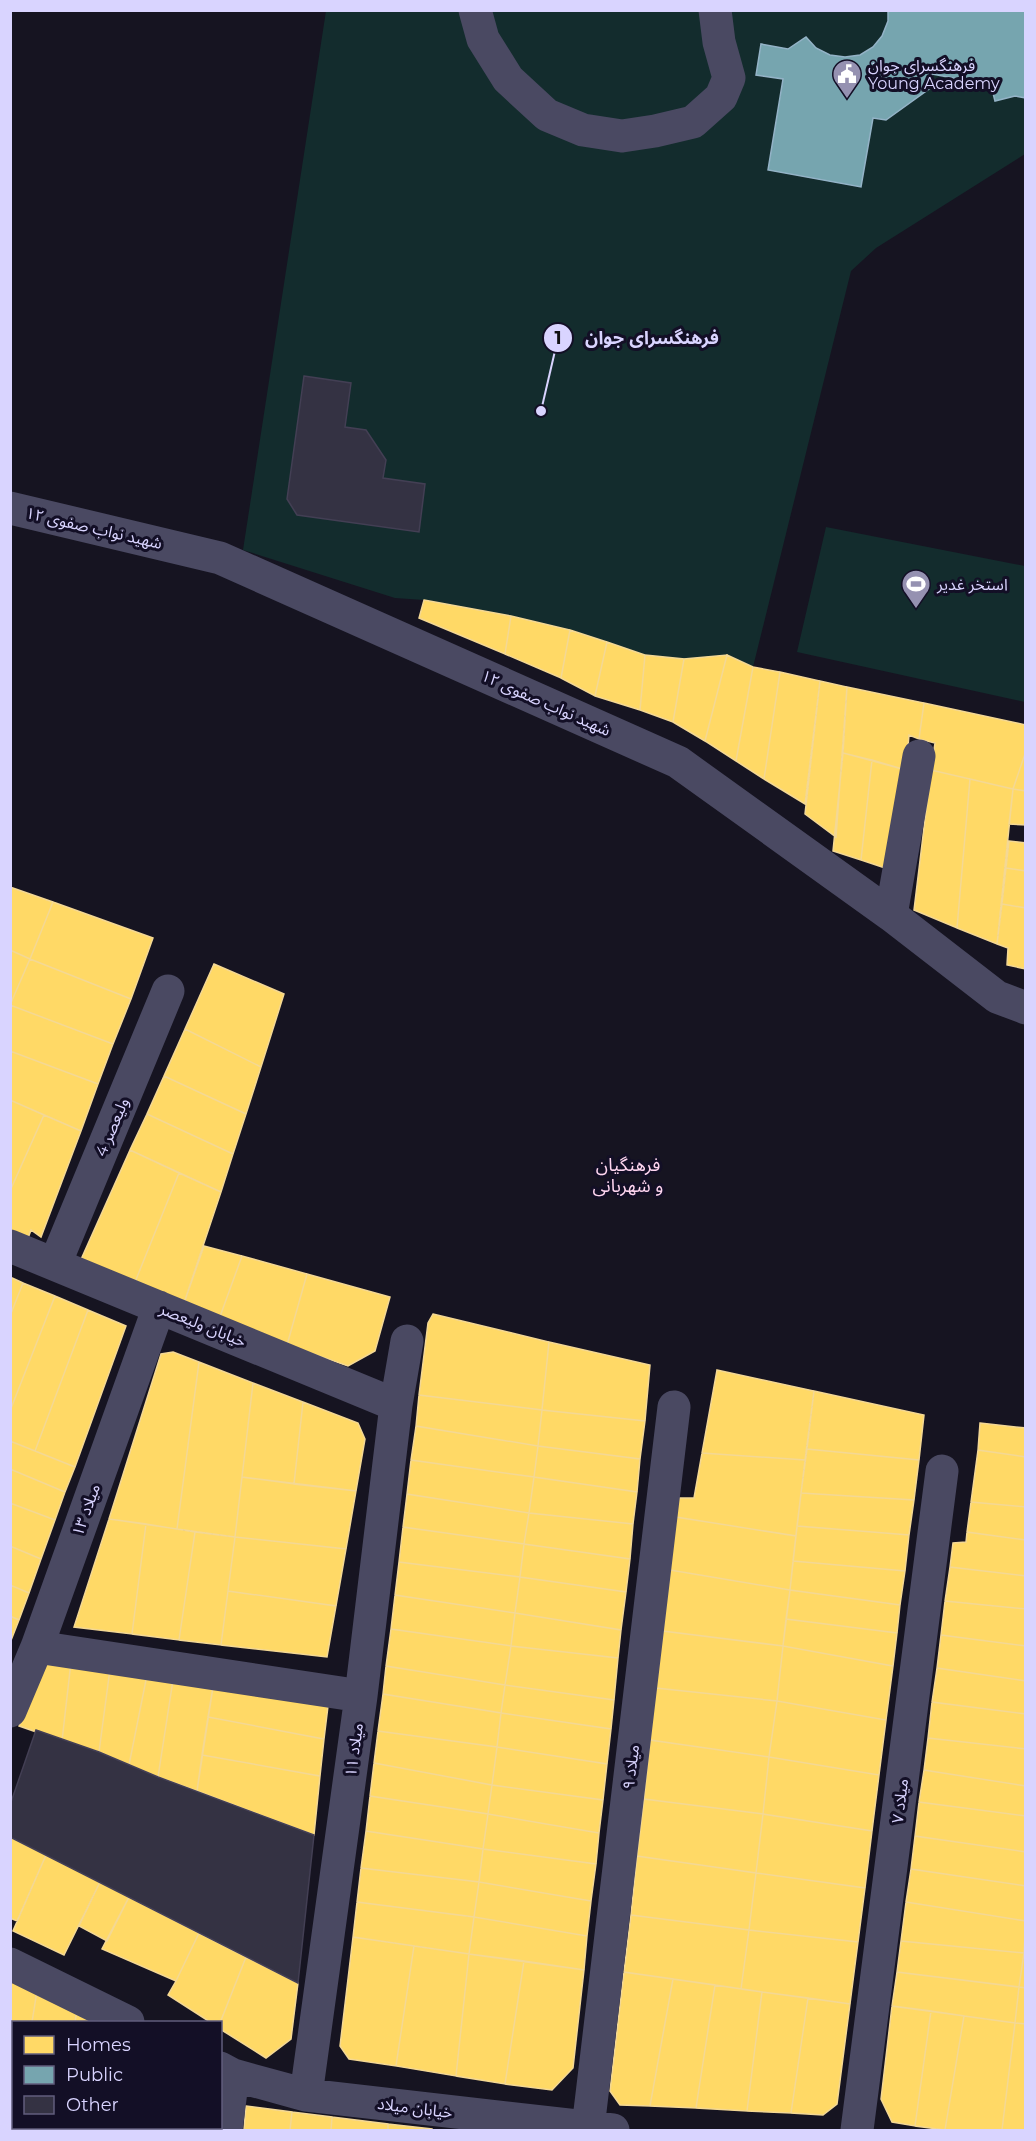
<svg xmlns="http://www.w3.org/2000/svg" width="1036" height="2141" font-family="Montserrat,'Noto Sans Arabic',sans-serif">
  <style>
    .green { fill: #132c2d }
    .homes { fill: #ffd966; stroke: #f4d894; stroke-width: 1.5 }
    .public { fill: #76a5af; stroke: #94b3c7; stroke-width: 1.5 }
    .building { fill: #343243; stroke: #433f54; stroke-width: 1.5 }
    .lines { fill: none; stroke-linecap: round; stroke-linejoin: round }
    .minor { stroke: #4a4962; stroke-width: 33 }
    .labels { text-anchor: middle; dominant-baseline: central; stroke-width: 6; stroke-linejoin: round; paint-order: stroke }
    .poi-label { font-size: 16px; fill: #d9d4ff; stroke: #130f26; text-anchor: start }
    .street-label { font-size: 16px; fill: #d9d4ff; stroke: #130f26 }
    .neighbourhood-label { font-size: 18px; fill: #ffd6f0; stroke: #130f26 }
    .leader { fill: none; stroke: #d9d4ff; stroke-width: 2 }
    .callout-dot { fill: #d9d4ff; stroke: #130f26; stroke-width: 2 }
    .mark-label { font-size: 18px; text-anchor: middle; font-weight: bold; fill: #111 }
    .callout-label { font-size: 18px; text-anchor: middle; font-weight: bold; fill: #d9d4ff; stroke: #130f26; stroke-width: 6; stroke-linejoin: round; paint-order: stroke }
  </style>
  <rect width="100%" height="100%" fill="#161421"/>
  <path class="green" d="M326 11H1025V154L876 248 851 271 753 667 727 655 684 659 645 655 570 630 511 616 424 600 395 598 243 550Z
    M826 527 1025 566V702L797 652Z"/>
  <path class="homes" d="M424 600 511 616 505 654 419 618Z
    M511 616 570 630 561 678 505 654Z
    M570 630 607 642 595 696 561 678Z
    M607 642 645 655 640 710 595 696Z
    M645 655 684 659 673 722 640 710Z
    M727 655 705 741 673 722 684 659Z
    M727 655 753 667 736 761 705 741Z
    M753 667 780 672 764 779 736 761Z
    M780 672 820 681 805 804 764 779Z
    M820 681 847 687 836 837 805 814Z
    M847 687 924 703 919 739 909 735 906 770 843 753Z
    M924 703 1026 725V751L1013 789 931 770 935 743 919 739Z
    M1026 751V791L1013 789Z
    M843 753 872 760 861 860 833 851Z
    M872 760 906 770 885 868 861 860Z
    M931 770 970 779 957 928 914 910Z
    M970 779 1013 789 997 944 957 928Z
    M1013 789 1026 791V825L1009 824Z
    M1009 841 1026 843V871L1006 868Z
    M1006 868 1026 871V908L1002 904Z
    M10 887 53 902 30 959 10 950Z
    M53 902 153 938 131 999 30 959Z
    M1002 904 1026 908V969L1007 965 1008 948 997 944Z
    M10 950 30 959 10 1005Z
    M30 959 131 999 113 1044 10 1005Z
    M214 964 284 994 261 1067 185 1029Z
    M10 1005 113 1044 98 1084 10 1051Z
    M185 1029 261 1067 246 1114 164 1076Z
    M10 1051 98 1084 81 1131 10 1100Z
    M164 1076 246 1114 233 1154 147 1114Z
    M10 1100 44 1115 10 1191Z
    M147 1114 233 1154 221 1192 130 1150Z
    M44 1115 81 1131 41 1237 31 1230 27 1241 10 1234V1191Z
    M130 1150 179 1173 131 1292 79 1264Z
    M179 1173 221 1192 182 1309 131 1292Z
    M204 1246 242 1256 218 1322 182 1309Z
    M242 1256 307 1274 287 1345 218 1322Z
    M307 1274 390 1297 375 1351 348 1366 287 1345Z
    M10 1277 23 1283 10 1316Z
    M23 1283 55 1296 10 1411V1316Z
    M55 1296 88 1310 35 1451 10 1441V1411Z
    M88 1310 126 1326 75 1467 35 1451Z
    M433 1314 549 1342 542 1410 419 1395 428 1323Z
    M549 1342 650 1365 645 1421 542 1410Z
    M173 1352 199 1362 177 1529 109 1519 161 1354Z
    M199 1362 253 1383 235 1537 177 1529Z
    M717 1370 814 1391 805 1460 702 1453Z
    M253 1383 303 1402 294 1484 242 1477Z
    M814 1391 924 1415 919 1460 807 1449Z
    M419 1395 542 1410 538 1446 416 1426Z
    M303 1402 358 1423 365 1439 356 1491 294 1484Z
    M542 1410 645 1421 640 1459 538 1446Z
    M980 1423 1026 1428V1457L978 1450Z
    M416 1426 538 1446 534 1477 411 1460Z
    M10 1441 75 1467 65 1492 10 1469Z
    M538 1446 640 1459 637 1492 534 1477Z
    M807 1449 919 1460 914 1500 801 1493Z
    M978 1450 1026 1457V1507L971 1502Z
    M702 1453 805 1460 796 1536 676 1517 678 1498H694Z
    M411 1460 534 1477 529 1513 407 1494Z
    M10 1469 65 1492 55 1520 10 1503Z
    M242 1477 356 1491 346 1549 235 1537Z
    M534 1477 637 1492 633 1524 529 1513Z
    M801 1493 914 1500 909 1535 797 1526Z
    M407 1494 529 1513 524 1544 403 1527Z
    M971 1502 1026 1507V1540L967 1532Z
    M10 1503 55 1520 41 1559 10 1546Z
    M529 1513 633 1524 630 1559 524 1544Z
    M676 1517 796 1536 790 1590 670 1570Z
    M109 1519 146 1524 132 1634 74 1627Z
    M146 1524 195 1532 179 1640 132 1634Z
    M797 1526 909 1535 905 1571 793 1561Z
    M403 1527 524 1544 520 1577 399 1562Z
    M195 1532 235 1537 221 1645 179 1640Z
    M967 1532 1026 1540V1576L950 1567 953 1543 966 1542Z
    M235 1537 346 1549 336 1606 228 1591Z
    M524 1544 630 1559 626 1592 520 1577Z
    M10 1546 41 1559 29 1593 10 1585Z
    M793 1561 905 1571 900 1605 790 1590Z
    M399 1562 520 1577 515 1613 395 1595Z
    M950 1567 1026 1576V1609L945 1601Z
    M670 1570 790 1590 783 1646 663 1631Z
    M520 1577 626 1592 621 1630 515 1613Z
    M10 1585 29 1593 19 1620 10 1616Z
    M790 1590 900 1605 897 1633 786 1619Z
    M228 1591 336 1606 327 1657 221 1645Z
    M395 1595 515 1613 511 1646 391 1629Z
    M945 1601 1026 1609V1646L941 1635Z
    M515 1613 621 1630 618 1658 511 1646Z
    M10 1616 19 1620 10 1643Z
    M786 1619 897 1633 893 1666 783 1646Z
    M391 1629 511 1646 505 1685 386 1666Z
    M663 1631 783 1646 777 1701 656 1688Z
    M941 1635 1026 1646V1681L937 1668Z
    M511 1646 618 1658 614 1700 505 1685Z
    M783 1646 893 1666 886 1720 777 1701Z
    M54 1659 71 1662 62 1741 19 1726 39 1666Z
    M71 1662 110 1669 99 1752 62 1741Z
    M386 1666 505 1685 501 1713 383 1694Z
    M937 1668 1026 1681V1714L932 1702Z
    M110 1669 147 1675 129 1765 99 1752Z
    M147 1675 173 1680 158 1777 129 1765Z
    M173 1680 213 1687 197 1791 158 1777Z
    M505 1685 614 1700 611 1729 501 1713Z
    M213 1687 328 1706 324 1739 208 1717Z
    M656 1688 777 1701 769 1757 650 1740Z
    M383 1694 501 1713 497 1747 378 1731Z
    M777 1701 886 1720 879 1775 769 1757Z
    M932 1702 1026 1714V1749L928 1738Z
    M501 1713 611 1729 607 1764 497 1747Z
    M208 1717 324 1739 320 1776 202 1755Z
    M378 1731 497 1747 492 1785 374 1763Z
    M928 1738 1026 1749V1786L924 1770Z
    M650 1740 769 1757 763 1814 644 1799Z
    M497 1747 607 1764 603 1800 492 1785Z
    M202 1755 320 1776 314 1835 197 1791Z
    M769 1757 879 1775 872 1831 763 1814Z
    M374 1763 492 1785 488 1814 370 1796Z
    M924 1770 1026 1786V1816L919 1802Z
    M492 1785 603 1800 599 1833 488 1814Z
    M370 1796 488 1814 483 1849 366 1831Z
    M644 1799 763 1814 756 1873 637 1856Z
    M919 1802 1026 1816V1852L915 1836Z
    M488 1814 599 1833 596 1864 483 1849Z
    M763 1814 872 1831 865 1888 756 1873Z
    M366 1831 483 1849 479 1882 361 1868Z
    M915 1836 1026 1852V1886L911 1869Z
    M10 1837 46 1855 17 1921 10 1918Z
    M483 1849 596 1864 591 1901 479 1882Z
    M46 1855 100 1882 64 1955 13 1931Z
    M637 1856 756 1873 749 1930 631 1915Z
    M361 1868 479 1882 474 1917 357 1902Z
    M911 1869 1026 1886V1921L906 1902Z
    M756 1873 865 1888 858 1942 749 1930Z
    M100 1882 129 1897 107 1941 79 1926Z
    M479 1882 591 1901 587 1936 474 1917Z
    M129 1897 199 1933 176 1981 102 1949Z
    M357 1902 474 1917 469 1954 353 1937Z
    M906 1902 1026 1921 1024 1953 901 1941Z
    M631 1915 749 1930 741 1989 624 1972Z
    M474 1917 587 1936 584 1970 469 1954Z
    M749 1930 858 1942 850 2004 741 1989Z
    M199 1933 246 1957 220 2023 210 2022 168 1995 176 1981Z
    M353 1937 414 1946 396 2066 349 2059 340 2046Z
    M901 1941 1024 1953 1019 1987 897 1972Z
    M414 1946 469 1954 456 2076 396 2066Z
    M1024 1953 1026 1954V1988L1019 1987Z
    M469 1954 524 1961 505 2084 456 2076Z
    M246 1957 298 1983 291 2039 266 2058 220 2029V2023Z
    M524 1961 584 1970 573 2068 552 2090 505 2084Z
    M624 1972 673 1979 650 2106 620 2105 610 2091Z
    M897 1972 1019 1987 1015 2023 892 2006Z
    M10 1978 37 1991 32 2022H14V2128H16L15 2130H10Z
    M673 1979 715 1985 696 2108 650 2106Z
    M715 1985 762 1992 747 2111 696 2108Z
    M1019 1987 1026 1988V2024L1015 2023Z
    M37 1991 77 2010 75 2022H32Z
    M762 1992 808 1998 791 2113 747 2111Z
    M808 1998 850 2004 837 2104 823 2115 791 2113Z
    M892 2006 931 2011 915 2126 892 2122 881 2099Z
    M77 2010 104 2022H75Z
    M931 2011 964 2016 945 2130 915 2126Z
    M964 2016 1015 2023 1002 2130H945Z
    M1015 2023 1026 2024V2130H1002Z
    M246 2106 292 2112 290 2130H244Z
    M292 2112 332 2117 331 2130H290Z
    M332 2117 388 2124V2130H331Z
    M388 2124 432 2129V2130H388Z
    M16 2128H61V2130H15Z
    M61 2128H109V2130H61Z
    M109 2128H154L153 2130H109Z
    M154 2128H204V2130H153Z"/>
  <path class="public" d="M888 10H1026V98L1015 96 995 101 991 85 932 74 929 89 886 120 873 118 861 187 768 170 783 79 756 75 761 44 788 49 806 37 816 48 830 55 845 57 860 55 873 47 882 36 888 21Z"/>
  <path class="building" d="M304 376 351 383 345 427 366 430 386 460 383 478 425 484 419 532 297 515 287 499Z
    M36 1730 99 1752 158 1777 314 1835 298 1983 10 1837V1805Z"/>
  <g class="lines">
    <path class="minor" d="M475 10 483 39 508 79 547 115 583 130 622 136 655 131 693 122 721 97 729 78 719 42 715 10
      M10 508 220 558 678 762 891 915 997 997 1026 1008
      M891 915 919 756
      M10 1246 396 1405
      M55 1264 168 991
      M37 1647 361 1696
      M10 1711 37 1647 159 1307
      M10 1964 128 2022
      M220 2068 233 2075 306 2095 613 2130
      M306 2095 361 1696 396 1405 407 1341
      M588 2128 674 1407
      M226 2130 233 2075
      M857 2130 942 1471"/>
  </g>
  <defs>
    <g id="civic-pin" transform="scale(1.5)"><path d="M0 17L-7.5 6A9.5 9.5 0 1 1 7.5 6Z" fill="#9591b1" stroke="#130f26"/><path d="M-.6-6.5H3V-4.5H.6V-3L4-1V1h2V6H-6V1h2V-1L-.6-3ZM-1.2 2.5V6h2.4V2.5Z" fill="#fff"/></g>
    <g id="stadium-pin" transform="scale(1.5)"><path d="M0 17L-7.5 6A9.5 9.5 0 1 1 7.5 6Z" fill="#9591b1" stroke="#130f26"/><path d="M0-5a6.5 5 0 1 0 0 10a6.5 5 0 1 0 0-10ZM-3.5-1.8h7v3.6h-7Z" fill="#fff"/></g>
  </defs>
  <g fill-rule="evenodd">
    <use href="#civic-pin" x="847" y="74"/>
    <use href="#stadium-pin" x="916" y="584"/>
  </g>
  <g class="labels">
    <g class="poi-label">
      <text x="868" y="65">فرهنگسرای جوان<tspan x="868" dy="18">Young Academy</tspan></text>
      <text x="937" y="584">استخر غدیر</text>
    </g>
    <g class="street-label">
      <text transform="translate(94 528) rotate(13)">شهید نواب صفوی ۱۲</text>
      <text transform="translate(546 703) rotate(24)">شهید نواب صفوی ۱۲</text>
      <text transform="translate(112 1127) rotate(-67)">ولیعصر 4</text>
      <text transform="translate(203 1325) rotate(22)">خیابان ولیعصر</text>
      <text transform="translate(86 1510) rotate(-70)">میلاد ۱۳</text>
      <text transform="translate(354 1750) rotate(-82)">میلاد ۱۱</text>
      <text transform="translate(631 1767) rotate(-83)">میلاد ۹</text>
      <text transform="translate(900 1801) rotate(-83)">میلاد ۷</text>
      <text transform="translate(415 2108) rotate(7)">خیابان میلاد</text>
    </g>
    <g class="neighbourhood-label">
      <text x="628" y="1165">فرهنگیان<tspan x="628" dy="21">و شهربانی</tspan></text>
    </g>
  </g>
  <path class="leader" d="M541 411L558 338"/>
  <g class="callout-dot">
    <circle cx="541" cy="411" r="6"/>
    <circle cx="558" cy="338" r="15"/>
  </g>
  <g class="mark-label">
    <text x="558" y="344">1</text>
  </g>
  <g class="callout-label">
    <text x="652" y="344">فرهنگسرای جوان</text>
  </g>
  <rect width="1036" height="2141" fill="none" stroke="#d9d4ff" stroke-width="24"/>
  <rect x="12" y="2021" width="210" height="108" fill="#130f26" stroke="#625e7d" stroke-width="1.5"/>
  <rect x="24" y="2036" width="30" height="18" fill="#ffd966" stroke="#625e7d" stroke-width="1.5"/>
  <text x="66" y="2051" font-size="18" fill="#d9d4ff">Homes</text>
  <rect x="24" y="2066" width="30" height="18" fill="#76a5af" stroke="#625e7d" stroke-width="1.5"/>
  <text x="66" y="2081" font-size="18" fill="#d9d4ff">Public</text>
  <rect x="24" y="2096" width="30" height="18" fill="#343243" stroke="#625e7d" stroke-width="1.5"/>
  <text x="66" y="2111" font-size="18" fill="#d9d4ff">Other</text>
</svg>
